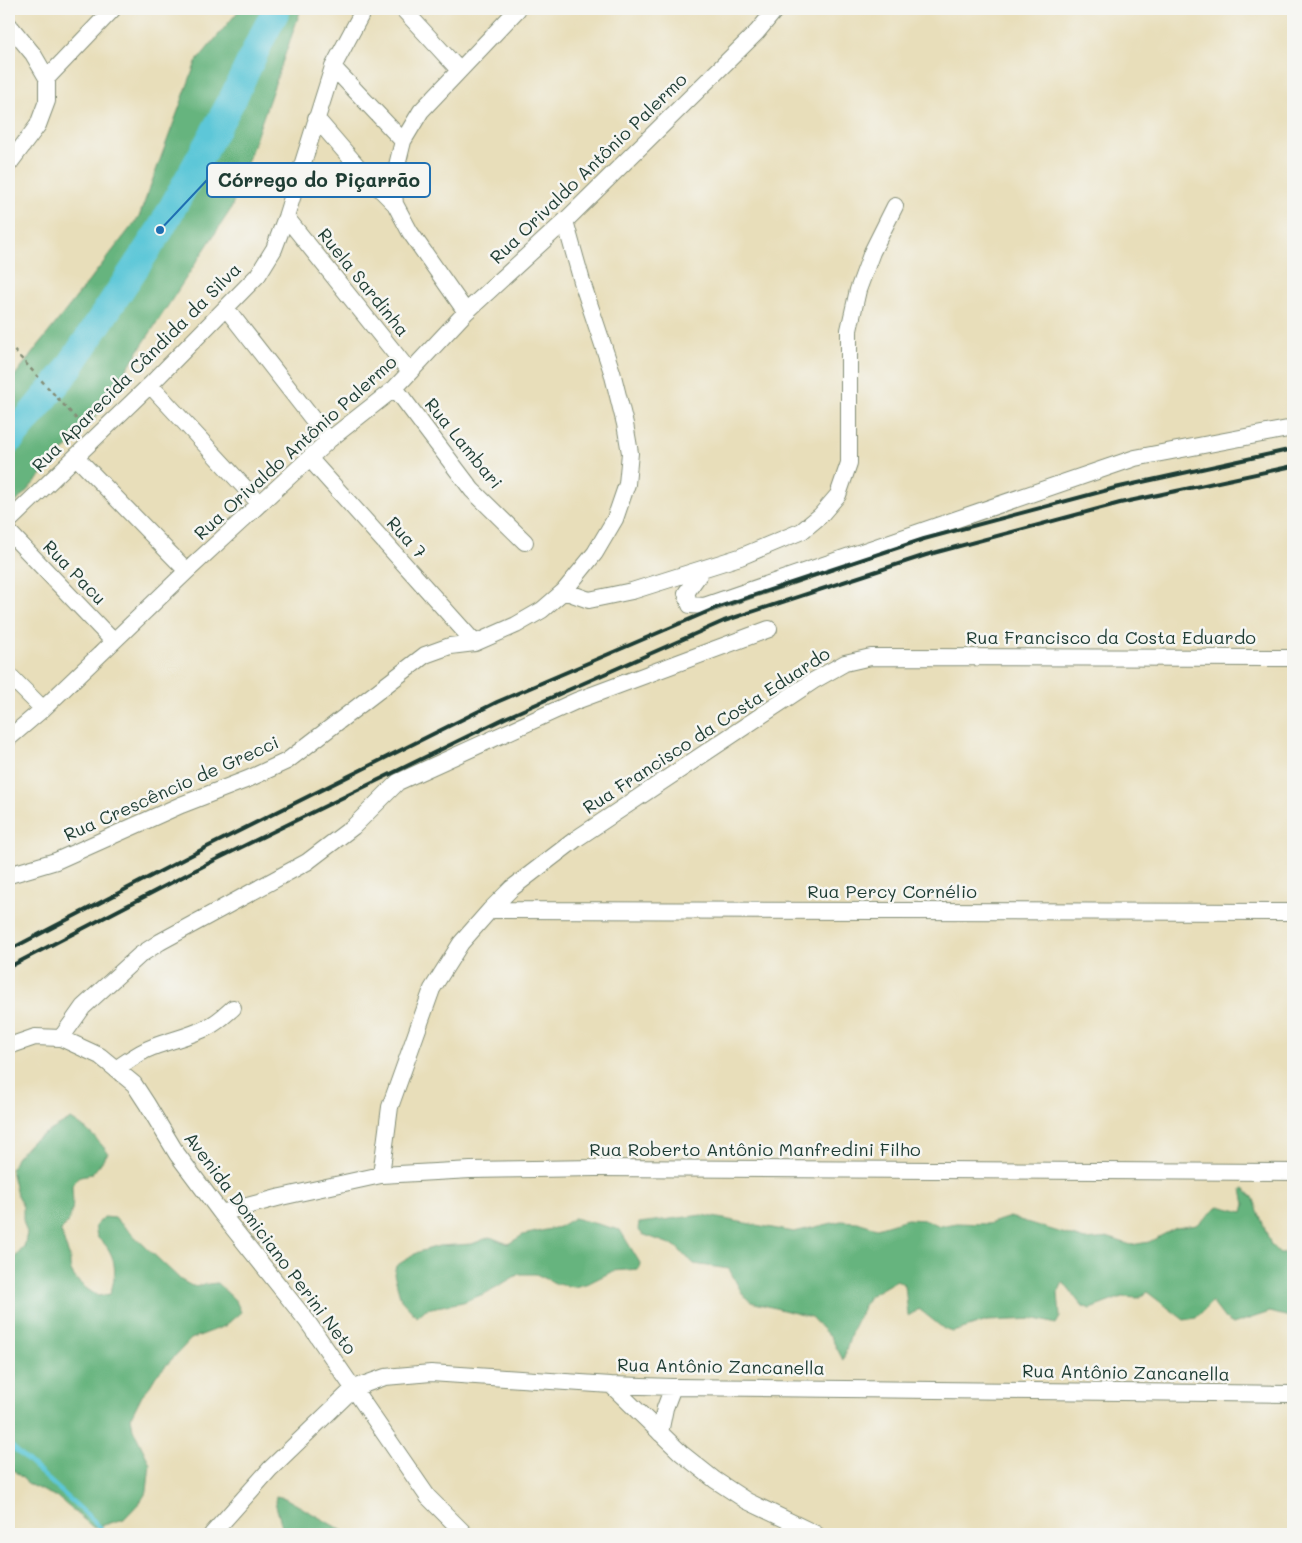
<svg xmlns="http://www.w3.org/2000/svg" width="1302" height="1543" font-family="Mali,sans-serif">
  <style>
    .forest { fill: #66b47e; stroke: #427859 }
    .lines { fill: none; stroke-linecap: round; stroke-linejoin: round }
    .stream { stroke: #5dc7d8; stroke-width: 4.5 }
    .river { stroke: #5dc7d8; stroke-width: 28 }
    .minor-casing { stroke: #848e77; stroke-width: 18 }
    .path { stroke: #848e77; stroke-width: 2.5; stroke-dasharray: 4 4; stroke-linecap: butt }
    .minor { stroke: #fff; stroke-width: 16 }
    .rail { stroke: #1f3d34; stroke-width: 4 }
    .labels { text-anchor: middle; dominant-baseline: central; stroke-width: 5; stroke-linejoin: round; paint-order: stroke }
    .street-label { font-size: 18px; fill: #1f3d34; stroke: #f6f6f2 }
    .leader { fill: none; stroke: #1f6fb2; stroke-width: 2 }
    .callout-dot { fill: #1f6fb2; stroke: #f6f6f2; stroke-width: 2 }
    .callout { fill: #f6f6f2; stroke: #1f6fb2; stroke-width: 2 }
    .callout-label { font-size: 19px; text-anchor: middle; font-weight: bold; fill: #1f3d34 }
  </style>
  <rect width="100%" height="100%" fill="#f6f6f2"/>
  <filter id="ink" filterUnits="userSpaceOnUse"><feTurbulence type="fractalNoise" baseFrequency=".02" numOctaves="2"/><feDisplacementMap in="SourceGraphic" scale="10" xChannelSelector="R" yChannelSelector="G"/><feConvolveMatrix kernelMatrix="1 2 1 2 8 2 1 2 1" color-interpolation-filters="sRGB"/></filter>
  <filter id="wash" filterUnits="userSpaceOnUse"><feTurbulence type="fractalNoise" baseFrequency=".0096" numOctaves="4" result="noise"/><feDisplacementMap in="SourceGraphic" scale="20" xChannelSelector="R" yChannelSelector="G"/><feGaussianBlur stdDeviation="1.12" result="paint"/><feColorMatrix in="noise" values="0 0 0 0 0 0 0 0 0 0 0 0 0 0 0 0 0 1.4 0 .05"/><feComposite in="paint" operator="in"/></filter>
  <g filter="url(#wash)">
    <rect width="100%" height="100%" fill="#e8deba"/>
    <path class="forest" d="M240 9H301L231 209 96 416 9 510V383L139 217 196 62Z
      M71 1119C86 1128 98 1139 108 1153L101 1163 92 1174 80 1176 72 1185C73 1205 75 1215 61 1231 63 1240 66 1247 69 1255 71 1260 69 1266 71 1271 76 1282 88 1290 98 1296L110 1294C116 1277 117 1262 107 1247 105 1243 100 1241 98 1238 96 1235 96 1229 95 1226L104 1217 115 1218 181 1280 192 1286 217 1283 236 1301 241 1312 225 1326 191 1339 156 1376 150 1386 142 1395 131 1417 133 1429 150 1464 147 1491 141 1501 124 1519 94 1528 57 1497 30 1485 12 1469 9 1462V1264L24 1247 27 1233 23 1220V1207L17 1195 11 1170 16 1158 32 1141Z
      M1244 1189 1253 1197 1271 1245 1279 1253 1293 1252V1318L1270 1312 1233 1324 1225 1319 1212 1302 1196 1318 1184 1320 1147 1292 1138 1298 1122 1297 1090 1309 1081 1305 1063 1282 1058 1293 1060 1317 1056 1324 1036 1319 987 1321 953 1332 944 1329 919 1309 908 1316 905 1285 897 1280 869 1296 853 1328 843 1360 832 1339 811 1317 751 1302 743 1295 729 1269 694 1264 675 1246 642 1234 638 1229 639 1223 702 1215 794 1232 841 1221 857 1222 877 1228 907 1219 927 1220 940 1226 956 1223 988 1224 1010 1217 1085 1240 1110 1238 1131 1245 1149 1242 1176 1228 1197 1225 1219 1206 1243 1212 1245 1204 1242 1190Z
      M574 1218 620 1230 640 1263 639 1269 613 1271 589 1283 574 1287 557 1284 536 1274H519L486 1293 463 1302 426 1309 417 1317 401 1300 394 1274 396 1266 418 1252 439 1246 472 1244 490 1237 508 1244 523 1235 559 1227Z
      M276 1496 285 1498 348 1534H284L275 1502Z"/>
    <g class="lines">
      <path class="stream" d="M9 1444 94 1521 106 1534"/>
      <path class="river" d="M9 441 66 372 160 230 233 98 261 39 277 9"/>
    </g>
  </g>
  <g filter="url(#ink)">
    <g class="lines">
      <g class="minor-casing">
        <path id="minor" d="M403 9 459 70
          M9 25 33 54 47 78
          M333 67 403 141
          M316 118 359 168 395 204
          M9 164 38 125 47 101V78L113 9
          M286 217 410 372
          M226 308 329 440
          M466 312 410 232 395 204 393 182 403 141 421 111 518 9
          M150 385 260 504
          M395 388 472 490 525 542
          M76 457 187 571
          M309 458 475 643
          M9 521 150 385 258 275 274 249 286 217 333 67 364 9
          M9 532 113 641
          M703 569 686 593 690 605 704 606 1135 458 1293 428
          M564 591 589 600 632 591 740 557 802 531 820 516 838 495 849 463V330L858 290 872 252 895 206
          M9 675 43 709
          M9 738 43 709 187 571 329 440 395 388 466 312 565 221 757 32 776 9
          M9 875 56 861 181 805 248 779 287 761 425 655 450 646 475 643 516 625 542 610 564 591 595 553 615 519 627 484 630 453 625 424 612 372 583 285 565 221
          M490 910 1293 912
          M61 1038 83 1007 140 955 160 942 307 862 353 827 398 782 576 701 769 629
          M9 1046 35 1037 61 1038 100 1056 134 1084 147 1104 177 1154 221 1213 307 1321 428 1497 465 1534
          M116 1069C128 1061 139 1052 153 1047 171 1040 191 1036 208 1027 218 1022 225 1015 233 1008
          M381 1175 390 1107 432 989 461 943 490 910 512 888 576 839 813 681 845 663 871 657 1293 658
          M221 1213 281 1197 381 1175 471 1170 596 1168 1293 1172
          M611 1385 681 1453 715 1480 747 1501 816 1534
          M660 1433 665 1408 673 1387
          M212 1534 270 1469 354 1388 385 1377 431 1373 611 1385 673 1387 1293 1394"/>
      </g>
      <path class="path" d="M9 345 84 427"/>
      <use href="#minor" class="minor"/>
      <path class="rail" d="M9 950 205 848 497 702 716 608 924 539 1115 488 1293 449
        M9 967 213 861 505 718 724 621 926 555 1120 503 1293 466"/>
    </g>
  </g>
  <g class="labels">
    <g class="street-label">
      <text transform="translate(588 168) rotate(-44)">Rua Orivaldo Antônio Palermo</text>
      <text transform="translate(364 282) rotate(51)">Ruela Sardinha</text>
      <text transform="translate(136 367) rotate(-45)">Rua Aparecida Cândida da Silva</text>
      <text transform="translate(464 443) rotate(51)">Rua Lambari</text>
      <text transform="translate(295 447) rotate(-42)">Rua Orivaldo Antônio Palermo</text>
      <text transform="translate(407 537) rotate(48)">Rua 7</text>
      <text transform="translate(75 572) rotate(46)">Rua Pacu</text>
      <text x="1111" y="637">Rua Francisco da Costa Eduardo</text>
      <text transform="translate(706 730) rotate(-33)">Rua Francisco da Costa Eduardo</text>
      <text transform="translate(171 788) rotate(-24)">Rua Crescêncio de Grecci</text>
      <text x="892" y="891">Rua Percy Cornélio</text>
      <text x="755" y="1149">Rua Roberto Antônio Manfredini Filho</text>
      <text transform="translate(271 1243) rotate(53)">Avenida Domiciano Perini Neto</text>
      <text transform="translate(721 1366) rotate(1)">Rua Antônio Zancanella</text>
      <text transform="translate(1126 1372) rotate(1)">Rua Antônio Zancanella</text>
    </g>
  </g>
  <path class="leader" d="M160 230L207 180"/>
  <circle class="callout-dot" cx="160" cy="230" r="5"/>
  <rect class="callout" x="207" y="163" width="223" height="34" rx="5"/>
  <g class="callout-label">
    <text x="319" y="187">Córrego do Piçarrão</text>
  </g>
  <rect width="1302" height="1543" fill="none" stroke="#f6f6f2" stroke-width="30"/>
</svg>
